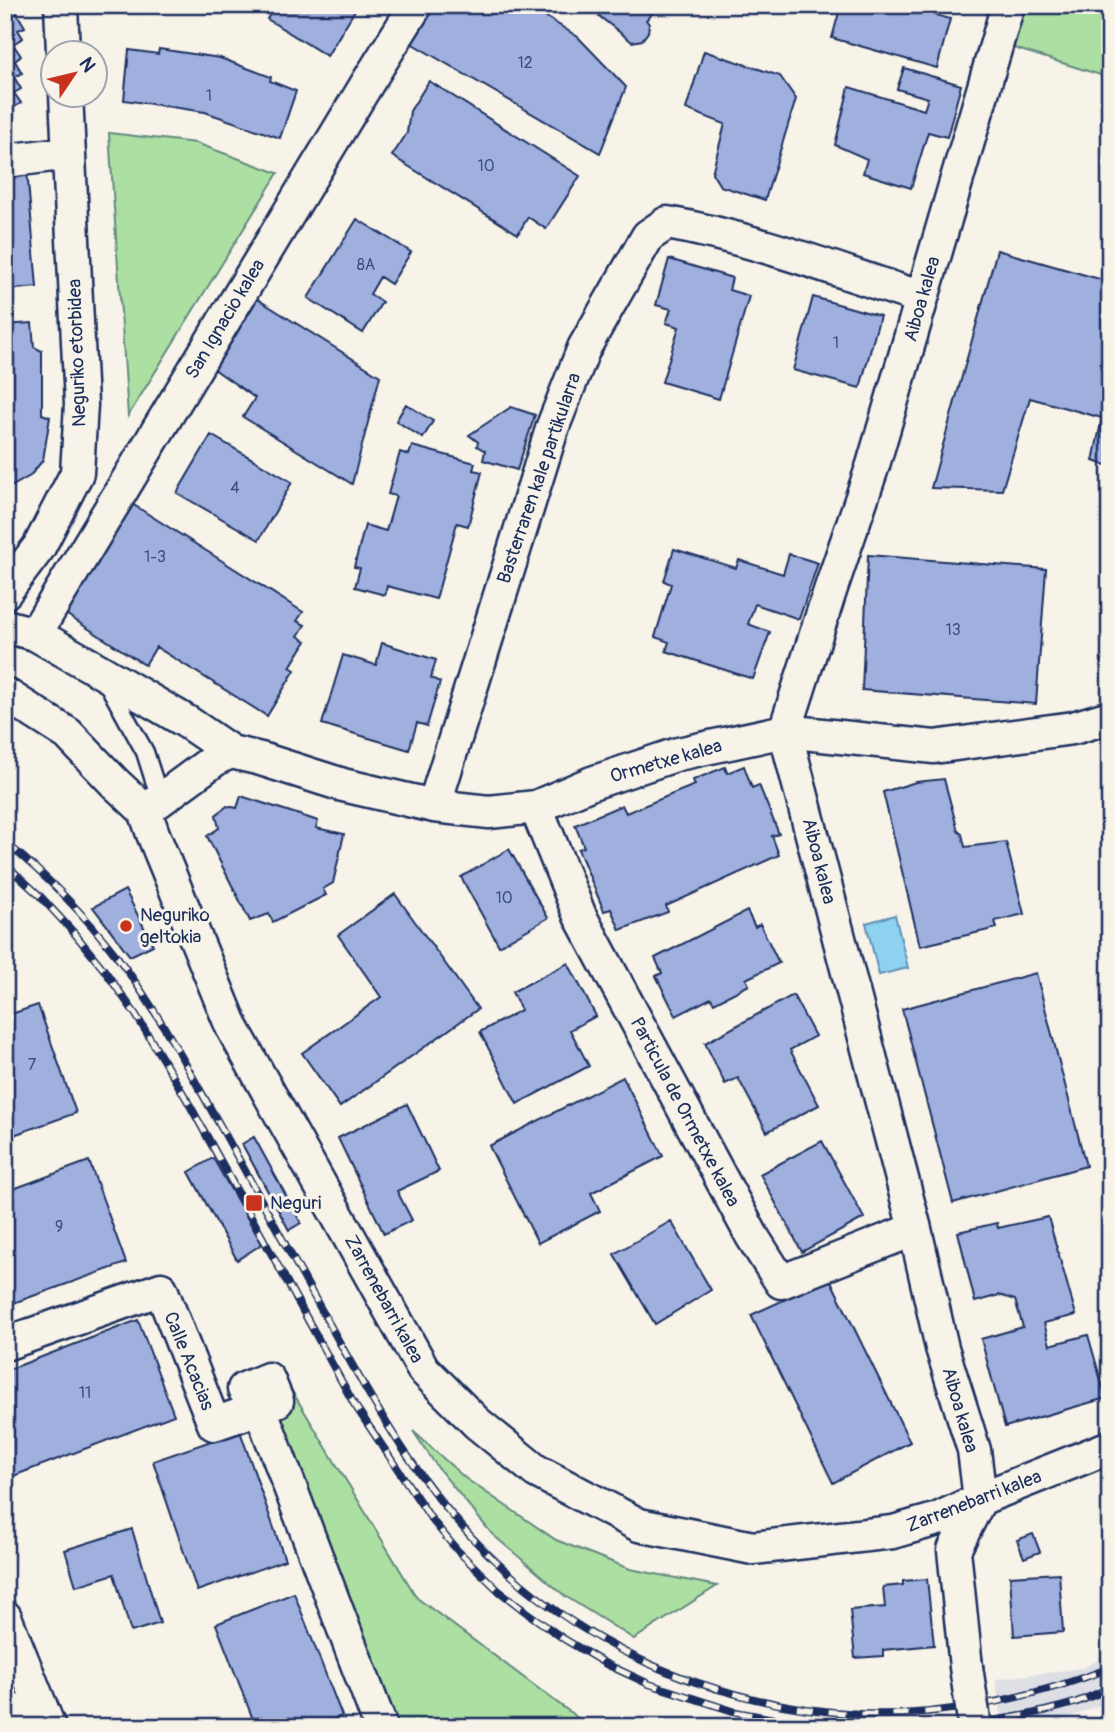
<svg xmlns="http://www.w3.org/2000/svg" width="1115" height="1732" font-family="Pangolin,sans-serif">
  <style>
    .built { fill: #dddfe5 }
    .green { fill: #ace0a2; stroke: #648880; stroke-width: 2 }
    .water { fill: #8ed2f0; stroke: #6091b6; stroke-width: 2 }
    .building { fill: #9fb0df; stroke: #1b2f5e; stroke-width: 2 }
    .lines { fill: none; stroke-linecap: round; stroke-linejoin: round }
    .lane-casing { stroke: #1b2f5e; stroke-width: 21 }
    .street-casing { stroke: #1b2f5e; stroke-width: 37 }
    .lane { stroke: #f7f3e8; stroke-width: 16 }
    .street { stroke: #f7f3e8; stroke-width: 32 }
    .rail-casing { stroke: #1b2f5e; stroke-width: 8 }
    .rail { stroke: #f7f3e8; stroke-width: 5; stroke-dasharray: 16; stroke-linecap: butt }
    .street-bridge-casing { stroke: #1b2f5e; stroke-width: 37; stroke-linecap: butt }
    .street-bridge { stroke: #f7f3e8; stroke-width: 32 }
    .poi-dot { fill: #c8321e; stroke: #f7f3e8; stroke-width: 2.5 }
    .labels { text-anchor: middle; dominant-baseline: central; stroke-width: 6; stroke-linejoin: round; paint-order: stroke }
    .number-label { font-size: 16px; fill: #3c4f7e }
    .street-label { font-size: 19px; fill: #1b2f5e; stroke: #f7f3e8 }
    .poi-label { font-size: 19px; fill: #1b2f5e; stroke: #f7f3e8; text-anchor: start }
  </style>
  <rect width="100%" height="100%" fill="#f7f3e8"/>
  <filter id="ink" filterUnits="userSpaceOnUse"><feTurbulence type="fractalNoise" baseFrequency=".0143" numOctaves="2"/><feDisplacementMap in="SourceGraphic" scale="14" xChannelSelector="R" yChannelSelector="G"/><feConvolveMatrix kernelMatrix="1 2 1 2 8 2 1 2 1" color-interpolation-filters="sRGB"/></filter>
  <g filter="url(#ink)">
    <path class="built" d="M1110 1654V1701L1065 1719 1033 1727H1001L996 1679 1082 1668Z"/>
    <path class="green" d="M1024 5H1110V78L1011 47Z
      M109 133 196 143 278 173 128 416Z
      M289 1386 417 1598 590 1727H399L267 1394Z
      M413 1431 465 1478 556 1540 630 1569 717 1586 634 1639 565 1596 492 1534 438 1468Z"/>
    <path class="water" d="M895 915 908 968 879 975 866 923Z"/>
    <path class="building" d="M5 5H12L25 27 18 30 23 38 13 44 21 56 15 61 22 73 14 77 21 89 14 93 21 103 5 113Z
      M276 5H358L327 56 267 19Z
      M425 5H527L578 37 626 87 600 153 404 39Z
      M603 5H660L646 20 649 24 648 32 642 40 632 42 599 16 606 7Z
      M841 5H899L950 19 937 68 832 38Z
      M159 49 220 58 271 77 270 81 296 91 280 138 205 112 124 100 129 50 158 54Z
      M704 51 780 76 796 99 765 200 720 186 712 173 725 124 686 109Z
      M904 68 961 85 947 137 928 132 911 188 863 173 867 159 835 145 849 87 924 110 928 98 897 89Z
      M429 81 580 176 546 229 528 217 518 234 392 156 407 133 410 111Z
      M27 170 37 287 5 290V173Z
      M357 219 411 252 391 284 380 277 370 294 382 302 363 333 308 298Z
      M997 250 1110 282V466L1093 461 1102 418 1030 398 1002 490 931 488Z
      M669 259 732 278 729 290 749 296 719 399 662 382 679 327 666 323 671 309 656 305Z
      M251 295 380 376 352 484 243 417 255 398 207 364Z
      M813 297 880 316 860 388 793 370Z
      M32 323 34 347 42 351V414L50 417 43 460 30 476 9 488H5V325Z
      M406 404 433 421 423 438 396 421Z
      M511 407 535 415 517 470 483 460 485 451 477 446 478 442 469 435Z
      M211 435 292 482 259 540 177 493Z
      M412 446 475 463 473 470 482 472 468 526 457 523 436 599 387 586 385 595 355 587 360 568 354 567 365 525 386 531 396 496 388 494 400 452 409 455Z
      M129 502 303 612 297 621 305 625 298 636 306 641 290 667 295 670 267 716 156 647 145 665 61 611Z
      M674 549 736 568 739 560 783 574 789 554 818 563 799 619 755 604 748 624 770 632 753 679 666 651 669 642 655 637 671 584 664 581Z
      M868 555 1046 569 1036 704 862 690Z
      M382 643 436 660 431 678 440 682 427 726 417 723 409 750 322 724 343 655 376 665Z
      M744 766 752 788 759 785 779 834 772 836 779 855 666 906 668 912 620 930 611 909 604 911 578 849 584 847 575 825 622 805 626 813 695 785 693 780 725 767 727 773Z
      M944 779 958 831 962 834 965 847 1006 842 1024 914 995 921 997 928 920 946 883 792 916 782Z
      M241 796 318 821 316 828 344 834 333 883 323 889 326 895 273 922 269 914 250 921 207 836 219 828 216 815 227 806 237 808Z
      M509 849 548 918 499 946 461 877Z
      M125 890 153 945 130 956 93 907Z
      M395 894 478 1009 340 1107 302 1053 381 997 338 935Z
      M747 911 755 927 760 924 779 963 746 979 749 985 714 1003 711 998 676 1016 656 976 662 973 655 958Z
      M568 963 596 1016 570 1030 589 1066 517 1104 480 1032 521 1010 512 992Z
      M1036 973 1086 1166 953 1203 902 1009Z
      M793 995 815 1036 790 1050 819 1105 767 1132 738 1078 725 1084 705 1043Z
      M38 1005 76 1113 5 1138V1016Z
      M623 1077 663 1156 591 1193 600 1211 538 1243 489 1146Z
      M407 1104 439 1171 397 1191 412 1220 384 1234 338 1138Z
      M254 1137 301 1223 289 1230 242 1144Z
      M822 1141 864 1218 802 1252 760 1174Z
      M213 1158 262 1244 237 1260 189 1172Z
      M89 1161 126 1263 5 1306V1192Z
      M1048 1217 1076 1315 1044 1323 1050 1345 1088 1335 1106 1398 1005 1427 981 1339 1023 1327 1015 1300 999 1295 975 1302 958 1232 997 1223 998 1228Z
      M671 1221 711 1290 655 1324 614 1254Z
      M830 1279 910 1442 833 1483 751 1315Z
      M138 1320 174 1415 8 1478 5 1472V1371Z
      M240 1431 285 1560 197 1591 153 1461Z
      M132 1529 160 1623 131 1632 114 1574 76 1586 65 1550Z
      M1033 1534 1040 1552 1024 1558 1017 1540Z
      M1059 1573 1063 1632 1014 1636 1010 1576Z
      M927 1579 934 1645 883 1650V1656L855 1658 850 1610 885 1607 883 1587 903 1585V1581Z
      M294 1593 342 1716 315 1727H256L216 1624Z"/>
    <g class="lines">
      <g class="lane-casing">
        <path id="lane" d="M106 681 145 752 160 799"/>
      </g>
      <g class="street-casing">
        <path id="street" d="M61 5 63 52
          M5 161 69 153
          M5 592 39 547 77 473 81 404 66 94
          M5 626 35 634 100 671 187 722 231 752 261 759 343 785 434 806 489 812 536 807 592 783 678 754 785 731 934 747 1073 728 1110 717
          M35 634 368 82 416 5
          M5 694 68 734 115 783 145 811 153 834 232 1027 423 1369 477 1423 536 1471 639 1525 753 1548 893 1532 938 1519 980 1499 1110 1447
          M434 806 553 426 584 348 648 236 667 223C753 238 839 271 922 298
          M536 807 580 916 752 1236 781 1282 915 1229
          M145 811 217 758 231 752
          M5 1344 161 1289 214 1424 260 1408 381 1727
          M244 1389 268 1379 277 1401 260 1408
          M5 1617 49 1727
          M966 1667 954 1550 980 1499 974 1450 942 1348 915 1229 785 731 830 591 873 465 1008 5
          M5 1707 31 1716"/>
      </g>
      <use href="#lane" class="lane"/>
      <use href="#street" class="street"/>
      <g class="rail-casing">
        <path id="rail" d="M5 842C47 876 85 915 118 958 158 1011 189 1071 222 1129 262 1201 301 1274 341 1345 382 1419 426 1493 487 1553 554 1619 640 1669 732 1693 773 1705 818 1712 861 1714 943 1717 1033 1698 1110 1668
          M5 864 40 896 75 934 105 971 136 1015 187 1100 354 1404 432 1520 457 1550 499 1591 526 1612 564 1639 606 1664 649 1684 736 1712 819 1727
          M945 1727C988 1722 1032 1716 1074 1703 1086 1699 1098 1693 1110 1688"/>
      </g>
      <use href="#rail" class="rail"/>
      <g class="street-bridge-casing">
        <path id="street-bridge" d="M966 1667 975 1727"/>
      </g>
      <use href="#street-bridge" class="street-bridge"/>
    </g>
  </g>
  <g class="poi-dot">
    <circle cx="126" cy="926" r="7"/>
    <rect x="245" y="1194" width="18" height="18" rx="3.5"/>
  </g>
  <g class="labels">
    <g class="number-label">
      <text x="525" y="63">12</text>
      <text x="209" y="96">1</text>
      <text x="486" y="166">10</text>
      <text x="366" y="265">8A</text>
      <text x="836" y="343">1</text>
      <text x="235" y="488">4</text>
      <text x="155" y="557">1-3</text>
      <text x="953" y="630">13</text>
      <text x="504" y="898">10</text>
      <text x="32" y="1065">7</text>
      <text x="59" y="1227">9</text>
      <text x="85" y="1393">11</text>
    </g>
    <g class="street-label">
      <text transform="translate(922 299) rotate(-74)">Aiboa kalea</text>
      <text transform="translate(225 319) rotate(-59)">San Ignacio kalea</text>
      <text transform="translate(77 353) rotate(-92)">Neguriko etorbidea</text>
      <text transform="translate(539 478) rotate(-71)">Basterraren kale partikularra</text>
      <text transform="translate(666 761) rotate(-16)">Ormetxe kalea</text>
      <text transform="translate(819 861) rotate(76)">Aiboa kalea</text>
      <text transform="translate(685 1112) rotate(62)">Particula de Ormetxe kalea</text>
      <text transform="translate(384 1299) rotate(61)">Zarrenebarri kalea</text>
      <text transform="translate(189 1361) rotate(68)">Calle Acacias</text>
      <text transform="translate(960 1410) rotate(74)">Aiboa kalea</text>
      <text transform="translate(974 1501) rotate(-21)">Zarrenebarri kalea</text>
    </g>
    <g class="poi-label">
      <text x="140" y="915">Neguriko<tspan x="140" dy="22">geltokia</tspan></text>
      <text x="270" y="1203">Neguri</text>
    </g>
  </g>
  <rect width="1115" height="1732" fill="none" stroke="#f7f3e8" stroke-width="28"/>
  <rect x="14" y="14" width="1087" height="1704" fill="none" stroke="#1b2f5e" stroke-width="2.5" filter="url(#ink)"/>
  <g transform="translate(74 74) rotate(55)"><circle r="33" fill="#f7f3e8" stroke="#9fa5b1" stroke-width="2"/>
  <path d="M0-5L12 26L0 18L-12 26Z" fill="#c8321e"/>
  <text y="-10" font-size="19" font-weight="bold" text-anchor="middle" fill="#1b2f5e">N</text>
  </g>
</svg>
